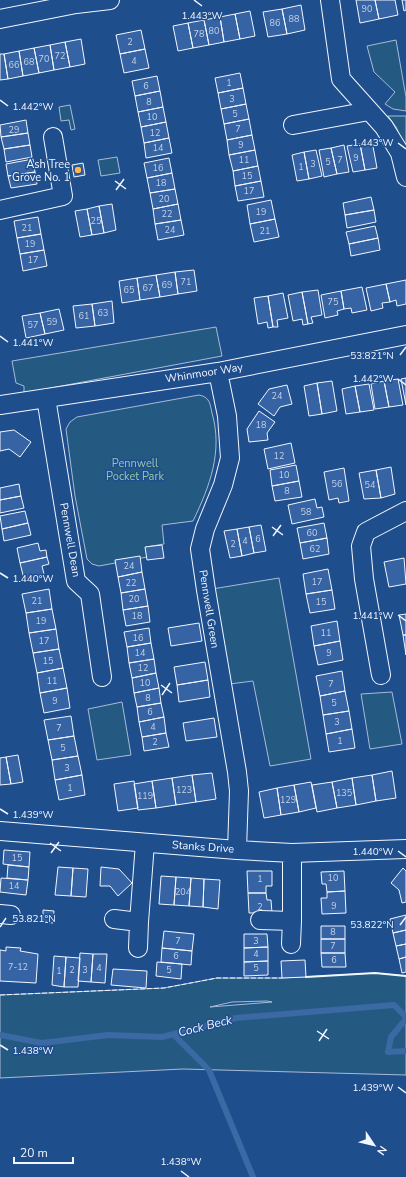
<svg xmlns="http://www.w3.org/2000/svg" width="406" height="1177" font-family="'Nunito Sans',sans-serif">
  <style>
    .green { fill: #245a82; stroke: #a8bbd7; fill-rule: evenodd }
    .lines { fill: none; stroke-linecap: round; stroke-linejoin: round }
    .stream { stroke: #3b69a3; stroke-width: 6 }
    .building { fill: #3563a3; stroke: #f2f6ff }
    .street-casing { stroke: #f2f6ff; stroke-width: 20 }
    .street { stroke: #1f4e8c; stroke-width: 18 }
    .fence { stroke: #f2f6ff; stroke-width: 1; stroke-dasharray: 5 2; stroke-linecap: butt }
    .wall { stroke: #f2f6ff; stroke-width: 2 }
    .ticks { fill: none; stroke: #f2f6ff; stroke-width: 1.5 }
    .poi-dot { fill: #ffb74d; stroke: #1f4e8c; stroke-width: 1.5 }
    .labels { text-anchor: middle; dominant-baseline: central; stroke-width: 3; stroke-linejoin: round; paint-order: stroke }
    .number-label { font-size: 9px; fill: #c3d1e8 }
    .poi-label { font-size: 11px; fill: #f2f6ff; stroke: #1f4e8c; text-anchor: end }
    .street-label { font-size: 11px; fill: #f2f6ff; stroke: #1f4e8c }
    .park-label { font-size: 11px; fill: #97c8a6; stroke: #1f4e8c }
    .water-label { font-size: 12px; font-style: italic; fill: #f2f6ff; stroke: #1f4e8c }
    .ticks-label { font-size: 10px; text-anchor: middle; fill: #f2f6ff; stroke: #1f4e8c; stroke-width: 3; stroke-linejoin: round; paint-order: stroke }
  </style>
  <rect width="100%" height="100%" fill="#1f4e8c"/>
  <path class="green" d="M396 40 406 97V111L393 109 385 104 395 92 374 72 367 46Z
    M70 105 75 129 71 130 69 120 61 121 59 107Z
    M388 116H406V149L396 127Z
    M117 157 120 173 101 176 98 160Z
    M216 327 222 356 24 393V386L16 383 12 361Z
    M199 395C210 397 210 404 212 413 223 451 210 486 193 521L162 525 164 544 146 547 147 557 99 566 92 564 87 559 75 496 66 429 70 422 77 417Z
    M279 578 311 759 270 766 253 681 222 685 206 590Z
    M392 692 402 744 370 749 361 694Z
    M122 702 131 755 97 760 88 709Z
    M375 973 406 976V1075L183 1069 0 1078V995L164 988 217 978H282ZM267 1001 272 1002 210 1007 232 1002Z"/>
  <g class="lines">
    <path class="stream" d="M406 1019 391 1037 388 1052 406 1051
      M173 1034 209 1070 253 1177
      M0 1035 42 1043 108 1035 162 1037 236 1018 394 1005 406 1017"/>
  </g>
  <path class="building" d="M356 0H375L379 19 360 23Z
    M375 0H395L398 15 379 19Z
    M402 0H406V10L404 11Z
    M301 5 305 30 287 34 282 9Z
    M282 9 287 34 268 37 263 12Z
    M250 11 255 36 240 39 235 14Z
    M235 14 240 39 224 42 220 17Z
    M220 17 224 42 209 45 204 20Z
    M204 20 209 45 193 48 188 23Z
    M188 23 193 48 178 51 173 26Z
    M141 30 145 49 120 54 116 35Z
    M81 39 85 64 70 67 65 42Z
    M65 42 70 67 54 70 50 45Z
    M50 45 54 70 39 73 34 48Z
    M34 48 39 73 23 76 19 51Z
    M145 49 149 68 124 73 120 54Z
    M19 51 23 76 8 79 4 54Z
    M0 54H4L8 79 0 80Z
    M240 73 243 88 218 93 215 78Z
    M157 76 160 91 135 96 132 81Z
    M243 88 246 104 221 109 218 93Z
    M160 91 163 107 138 112 135 96Z
    M246 104 249 119 224 124 221 109Z
    M163 107 166 122 141 127 138 112Z
    M249 119 252 135 227 140 224 124Z
    M26 120 28 133 1 137 0 125Z
    M166 122 169 138 144 143 141 127Z
    M28 133 30 145 4 149 1 137Z
    M252 135 255 150 229 155 227 140Z
    M169 138 172 153 146 158 144 143Z
    M372 141 377 168 365 170 360 144Z
    M360 144 365 170 353 172 347 146Z
    M30 145 32 157 6 162 4 149Z
    M344 145 349 172 337 174 331 148Z
    M331 148 337 174 324 177 319 150Z
    M255 150 258 166 233 171 229 155Z
    M316 150 322 176 309 179 304 152Z
    M304 152 309 179 297 181 292 155Z
    M169 158 172 173 147 178 144 163Z
    M33 159 35 172 8 176 6 164Z
    M83 163 85 175 74 177 72 165Z
    M258 166 261 181 235 186 233 171Z
    M35 172 37 184 11 188 8 176Z
    M172 173 175 189 150 193 147 178Z
    M261 181 264 197 238 201 235 186Z
    M175 189 178 204 153 209 150 193Z
    M371 197 374 210 345 215 343 203Z
    M271 200 275 219 250 224 247 205Z
    M112 204 116 230 104 233 99 206Z
    M178 204 181 220 155 224 153 209Z
    M99 206 104 233 92 235 87 209Z
    M87 209 92 235 80 237 75 211Z
    M374 210 376 222 347 228 345 215Z
    M38 217 41 234 17 238 14 221Z
    M275 219 279 237 254 242 250 224Z
    M181 220 184 235 158 240 155 224Z
    M375 226 378 238 349 244 346 232Z
    M41 234 44 250 20 254 17 238Z
    M378 238 380 250 351 256 349 244Z
    M44 250 47 266 23 271 20 254Z
    M194 270 197 291 178 294 175 272Z
    M175 272 178 294 160 297 156 275Z
    M156 275 160 297 140 300 137 278Z
    M137 278 140 300 122 303 119 281Z
    M406 280V304L397 306 396 300 390 302 386 284Z
    M386 284 390 302 382 303 383 308 371 311 366 288Z
    M362 287 367 310 352 313 351 308 344 309 341 291Z
    M318 290 322 315 311 317 313 323 308 324 302 292Z
    M341 291 344 309 337 311 338 315 325 318 321 295Z
    M302 292 308 324 303 325 302 319 293 321 288 295Z
    M283 293 288 318 277 320 278 327H273L268 296Z
    M268 296 273 327 268 328 267 322 258 324 254 298Z
    M112 301 114 323 95 326 92 304Z
    M92 304 95 326 76 328 73 306Z
    M59 309 64 330 45 334 40 313Z
    M40 313 45 334 26 338 22 316Z
    M406 378V405L401 379Z
    M398 379 403 405 389 407 384 381Z
    M332 381 337 411 322 414 317 383Z
    M384 381 389 407 375 409 371 384Z
    M317 383 322 414 309 416 304 386Z
    M369 384 374 410 360 412 355 386Z
    M287 385 292 404 280 407 274 416 258 404 269 389Z
    M355 386 360 412 346 414 342 389Z
    M259 411 275 422 267 433 268 440 249 442 247 429Z
    M14 430 31 442 20 457 9 449 0 451V432Z
    M291 443 295 463 268 469 264 449Z
    M296 465 299 481 272 486 270 470Z
    M391 467 395 494 381 498 376 470Z
    M344 468 349 501 339 503 338 498 329 500 324 472Z
    M376 470 381 498 364 499 359 473Z
    M299 481 302 497 275 501 272 486Z
    M19 484 21 496 0 500V488Z
    M21 496 24 508 0 513V500Z
    M315 499 317 508 322 507 324 517 292 524 288 505Z
    M25 511 28 523 2 529 0 516Z
    M28 523 31 535 4 541 2 529Z
    M324 523 327 538 300 543 297 528Z
    M261 525 266 551 254 553 249 527Z
    M249 527 254 553 242 556 237 529Z
    M237 529 242 556 230 558 224 531Z
    M327 538 329 554 303 559 300 543Z
    M38 543 40 551 46 550 47 557 20 563 17 548Z
    M162 545 164 558 147 560 145 547Z
    M140 556 142 572 118 577 115 560Z
    M47 557 49 564 42 566 44 574 24 579 20 563Z
    M404 558 406 584 389 587 384 562Z
    M328 569 332 590 306 594 303 574Z
    M142 572 145 589 121 593 118 577Z
    M49 589 52 609 26 613 22 594Z
    M145 589 148 606 123 610 121 593Z
    M332 590 335 609 310 613 306 594Z
    M148 606 150 622 126 626 123 610Z
    M52 609 56 629 29 633 26 613Z
    M406 614V635H403L399 615Z
    M337 621 340 641 314 646 311 626Z
    M199 623 202 641 171 646 168 628Z
    M149 628 151 643 127 647 124 632Z
    M56 629 59 649 33 653 29 633Z
    M403 635H406V655Z
    M340 641 343 660 318 665 314 646Z
    M151 643 154 659 129 663 127 647Z
    M59 649 63 668 37 673 33 653Z
    M154 659 156 673 132 678 129 663Z
    M205 662 208 680 177 685 174 667Z
    M63 668 67 688 40 693 37 673Z
    M342 671 345 691 320 696 316 676Z
    M156 673 159 688 134 693 132 678Z
    M208 680 210 697 179 702 177 685Z
    M67 688 70 708 44 713 40 693Z
    M159 688 161 703 137 707 134 693Z
    M345 691 349 711 323 715 320 696Z
    M161 703 164 717 139 722 137 707Z
    M349 711 352 729 326 734 323 715Z
    M71 716 74 736 48 740 44 720Z
    M164 717 166 733 142 737 139 722Z
    M214 718 217 737 186 741 183 723Z
    M352 729 355 748 329 752 326 734Z
    M166 733 169 747 144 751 142 737Z
    M74 736 78 756 52 760 48 740Z
    M18 755 23 782 11 784 6 757Z
    M78 756 82 775 55 780 52 760Z
    M6 757 11 784 0 785V758Z
    M392 771 396 798 376 801 372 775Z
    M212 773 216 799 196 802 192 775Z
    M82 775 85 795 59 800 55 780Z
    M192 775 196 802 176 805 172 778Z
    M372 775 376 801 356 805 352 778Z
    M172 778 176 805 156 808 152 781Z
    M352 778 356 805 337 808 332 782Z
    M134 781 138 808 118 811 114 784Z
    M152 781 156 808 138 810 134 784Z
    M311 782 316 808 299 812 294 785Z
    M332 782 337 808 317 812 312 785Z
    M294 785 299 812 281 815 277 788Z
    M277 788 281 815 264 818 259 792Z
    M4 850 30 852 29 867 3 864Z
    M8 865 29 867 28 880 7 878Z
    M58 867 73 868 71 896 55 895Z
    M101 867 119 869 132 883 118 896 110 886H100Z
    M73 868 88 869 86 897 71 896Z
    M403 868 406 871V902L402 903 399 890 391 883Z
    M247 871H272V886H266V893H248Z
    M344 871 345 891 327 892 326 884H322L321 872Z
    M161 876 176 877 174 905 159 904Z
    M176 877 191 878 189 906 174 905Z
    M1 878 28 880 26 895 0 892Z
    M191 878 204 879 203 907 189 906Z
    M204 879 220 880 218 909 203 907Z
    M345 891 346 913 322 914 321 898H327V892Z
    M248 893H266L267 900H271L272 913H249Z
    M43 910 54 911 53 923 43 922Z
    M406 915V930L393 933 390 919Z
    M321 926H345V939H321Z
    M406 930V944L396 946 393 933Z
    M164 931 194 934 192 951 162 948Z
    M244 934H267L268 947 244 948Z
    M321 939H345V953H321Z
    M406 944V957L399 959 396 946Z
    M6 947 21 948 20 951 38 954 36 983 0 981V950L6 951Z
    M268 947V961L244 962V948Z
    M162 948 192 951 191 965 161 962Z
    M80 953 93 954 91 982 78 981Z
    M321 953H345L346 967H322Z
    M93 954H107L105 983 91 982Z
    M54 956 66 957 64 987 52 985Z
    M66 957 80 958 78 987H64Z
    M406 957V972L402 973 399 959Z
    M305 960 306 977 282 978 281 961Z
    M268 961V975L244 976V962Z
    M157 962 182 964 181 979 156 976Z
    M113 969 147 971 146 988 111 985Z"/>
  <g class="lines">
    <g class="street-casing">
      <path id="street" d="M330 0 341 79 384 127 400 153 406 177
        M0 19 76 4 110 0
        M293 125 369 111
        M0 210 63 196 53 137
        M218 372 227 416 230 458 223 485 205 529 200 549 206 590 237 772 239 791 237 850
        M46 398 76 581 90 594 102 677
        M0 405 218 372 406 335
        M381 675 364 579 361 546 366 532 406 511
        M0 831 237 850 292 853 406 849
        M0 914 11 915
        M114 919 139 922 145 843
        M260 920 292 921V853
        M291 944 292 921
        M138 948 139 922"/>
    </g>
    <use href="#street" class="street"/>
    <path class="fence" d="M0 995 164 988 217 978H282"/>
    <path class="wall" d="M306 977 375 973 406 976"/>
  </g>
  <path class="ticks" d="M194 0 202 6M0 100 8 106M398 143 406 149M115 181 126 189M116 190 124 179M0 336 8 342M400 355 406 347M398 379 406 385M272 527 283 535M273 536 281 525M0 573 8 578M398 615 406 621M161 685 172 693M162 695 170 683M0 809 8 814M50 843 61 851M398 851 406 857M51 853 59 842M400 925 406 917M0 927 6 918M317 1031 329 1039M319 1041 327 1029M0 1045 8 1050M398 1087 406 1093M181 1171 189 1177"/>
  <circle class="poi-dot" cx="78" cy="170" r="4"/>
  <g class="labels">
    <g class="number-label">
      <text x="367" y="9">90</text>
      <text x="294" y="19">88</text>
      <text x="275" y="23">86</text>
      <text x="214" y="31">80</text>
      <text x="199" y="34">78</text>
      <text x="130" y="42">2</text>
      <text x="60" y="56">72</text>
      <text x="44" y="59">70</text>
      <text x="134" y="61">4</text>
      <text x="29" y="62">68</text>
      <text x="14" y="65">66</text>
      <text x="229" y="83">1</text>
      <text x="146" y="86">6</text>
      <text x="232" y="99">3</text>
      <text x="149" y="102">8</text>
      <text x="235" y="114">5</text>
      <text x="152" y="117">10</text>
      <text x="238" y="129">7</text>
      <text x="14" y="130">29</text>
      <text x="155" y="133">12</text>
      <text x="241" y="145">9</text>
      <text x="158" y="148">14</text>
      <text x="356" y="158">9</text>
      <text x="244" y="160">11</text>
      <text x="340" y="160">7</text>
      <text x="328" y="162">5</text>
      <text x="313" y="164">3</text>
      <text x="301" y="167">1</text>
      <text x="158" y="168">16</text>
      <text x="247" y="176">15</text>
      <text x="161" y="183">18</text>
      <text x="249" y="191">17</text>
      <text x="164" y="199">20</text>
      <text x="261" y="212">19</text>
      <text x="167" y="214">22</text>
      <text x="96" y="221">25</text>
      <text x="27" y="228">21</text>
      <text x="170" y="230">24</text>
      <text x="265" y="231">21</text>
      <text x="30" y="244">19</text>
      <text x="33" y="260">17</text>
      <text x="186" y="282">71</text>
      <text x="167" y="285">69</text>
      <text x="148" y="288">67</text>
      <text x="129" y="290">65</text>
      <text x="333" y="302">75</text>
      <text x="103" y="313">63</text>
      <text x="84" y="316">61</text>
      <text x="52" y="322">59</text>
      <text x="33" y="325">57</text>
      <text x="277" y="396">24</text>
      <text x="261" y="425">18</text>
      <text x="279" y="456">12</text>
      <text x="284" y="475">10</text>
      <text x="337" y="484">56</text>
      <text x="370" y="485">54</text>
      <text x="287" y="491">8</text>
      <text x="306" y="512">58</text>
      <text x="312" y="533">60</text>
      <text x="258" y="539">6</text>
      <text x="245" y="541">4</text>
      <text x="233" y="544">2</text>
      <text x="315" y="549">62</text>
      <text x="129" y="566">24</text>
      <text x="317" y="582">17</text>
      <text x="131" y="583">22</text>
      <text x="134" y="599">20</text>
      <text x="37" y="601">21</text>
      <text x="321" y="602">15</text>
      <text x="137" y="616">18</text>
      <text x="41" y="621">19</text>
      <text x="326" y="633">11</text>
      <text x="138" y="638">16</text>
      <text x="44" y="641">17</text>
      <text x="140" y="653">14</text>
      <text x="329" y="653">9</text>
      <text x="48" y="661">15</text>
      <text x="143" y="668">12</text>
      <text x="52" y="681">11</text>
      <text x="145" y="683">10</text>
      <text x="331" y="684">7</text>
      <text x="148" y="698">8</text>
      <text x="55" y="701">9</text>
      <text x="334" y="703">5</text>
      <text x="150" y="712">6</text>
      <text x="337" y="722">3</text>
      <text x="153" y="727">4</text>
      <text x="59" y="728">7</text>
      <text x="340" y="741">1</text>
      <text x="155" y="742">2</text>
      <text x="63" y="748">5</text>
      <text x="67" y="768">3</text>
      <text x="70" y="788">1</text>
      <text x="184" y="790">123</text>
      <text x="344" y="793">135</text>
      <text x="145" y="796">119</text>
      <text x="288" y="800">129</text>
      <text x="17" y="858">15</text>
      <text x="333" y="878">10</text>
      <text x="260" y="879">1</text>
      <text x="14" y="886">14</text>
      <text x="183" y="892">204</text>
      <text x="334" y="906">9</text>
      <text x="260" y="907">2</text>
      <text x="333" y="932">8</text>
      <text x="178" y="941">7</text>
      <text x="256" y="941">3</text>
      <text x="333" y="946">7</text>
      <text x="256" y="954">4</text>
      <text x="176" y="956">6</text>
      <text x="334" y="960">6</text>
      <text x="18" y="967">7-12</text>
      <text x="99" y="968">4</text>
      <text x="256" y="968">5</text>
      <text x="72" y="970">2</text>
      <text x="85" y="970">3</text>
      <text x="169" y="970">5</text>
      <text x="59" y="971">1</text>
    </g>
    <g class="poi-label">
      <text x="70" y="164">Ash Tree<tspan x="70" dy="13">Grove No. 1</tspan></text>
    </g>
    <g class="street-label">
      <text transform="translate(204 373) rotate(-9)">Whinmoor Way</text>
      <text transform="translate(70 540) rotate(80)">Pennwell Dean</text>
      <text transform="translate(209 609) rotate(81)">Pennwell Green</text>
      <text transform="translate(203 847) rotate(4)">Stanks Drive</text>
    </g>
    <g class="park-label">
      <text x="135" y="463">Pennwell<tspan x="135" dy="13">Pocket Park</tspan></text>
    </g>
    <g class="water-label">
      <text transform="translate(205 1026) rotate(-14)">Cock Beck</text>
    </g>
  </g>
  <g class="ticks-label">
    <text x="202" y="19">1.443°W</text>
    <text x="33" y="110">1.442°W</text>
    <text x="373" y="146">1.443°W</text>
    <text x="33" y="346">1.441°W</text>
    <text x="372" y="359">53.821°N</text>
    <text x="373" y="382">1.442°W</text>
    <text x="33" y="582">1.440°W</text>
    <text x="373" y="619">1.441°W</text>
    <text x="33" y="818">1.439°W</text>
    <text x="373" y="855">1.440°W</text>
    <text x="34" y="922">53.821°N</text>
    <text x="372" y="928">53.822°N</text>
    <text x="33" y="1054">1.438°W</text>
    <text x="373" y="1091">1.439°W</text>
    <text x="181" y="1165">1.438°W</text>
  </g>
  <g transform="translate(374 1145) rotate(125)" stroke="#1f4e8c" stroke-width="3" paint-order="stroke">
  <path d="M0-3L7 15L0 10L-7 15Z" fill="#f2f6ff"/>
  <text y="-6" font-size="11" font-weight="bold" text-anchor="middle" fill="#f2f6ff">N</text>
  </g>
  <path d="M14 1157v6h59v-6" fill="none" stroke="#f2f6ff" stroke-width="2"/>
  <text x="20" y="1157" font-size="12" fill="#f2f6ff" stroke="#1f4e8c" stroke-width="3" paint-order="stroke">20 m</text>
</svg>
